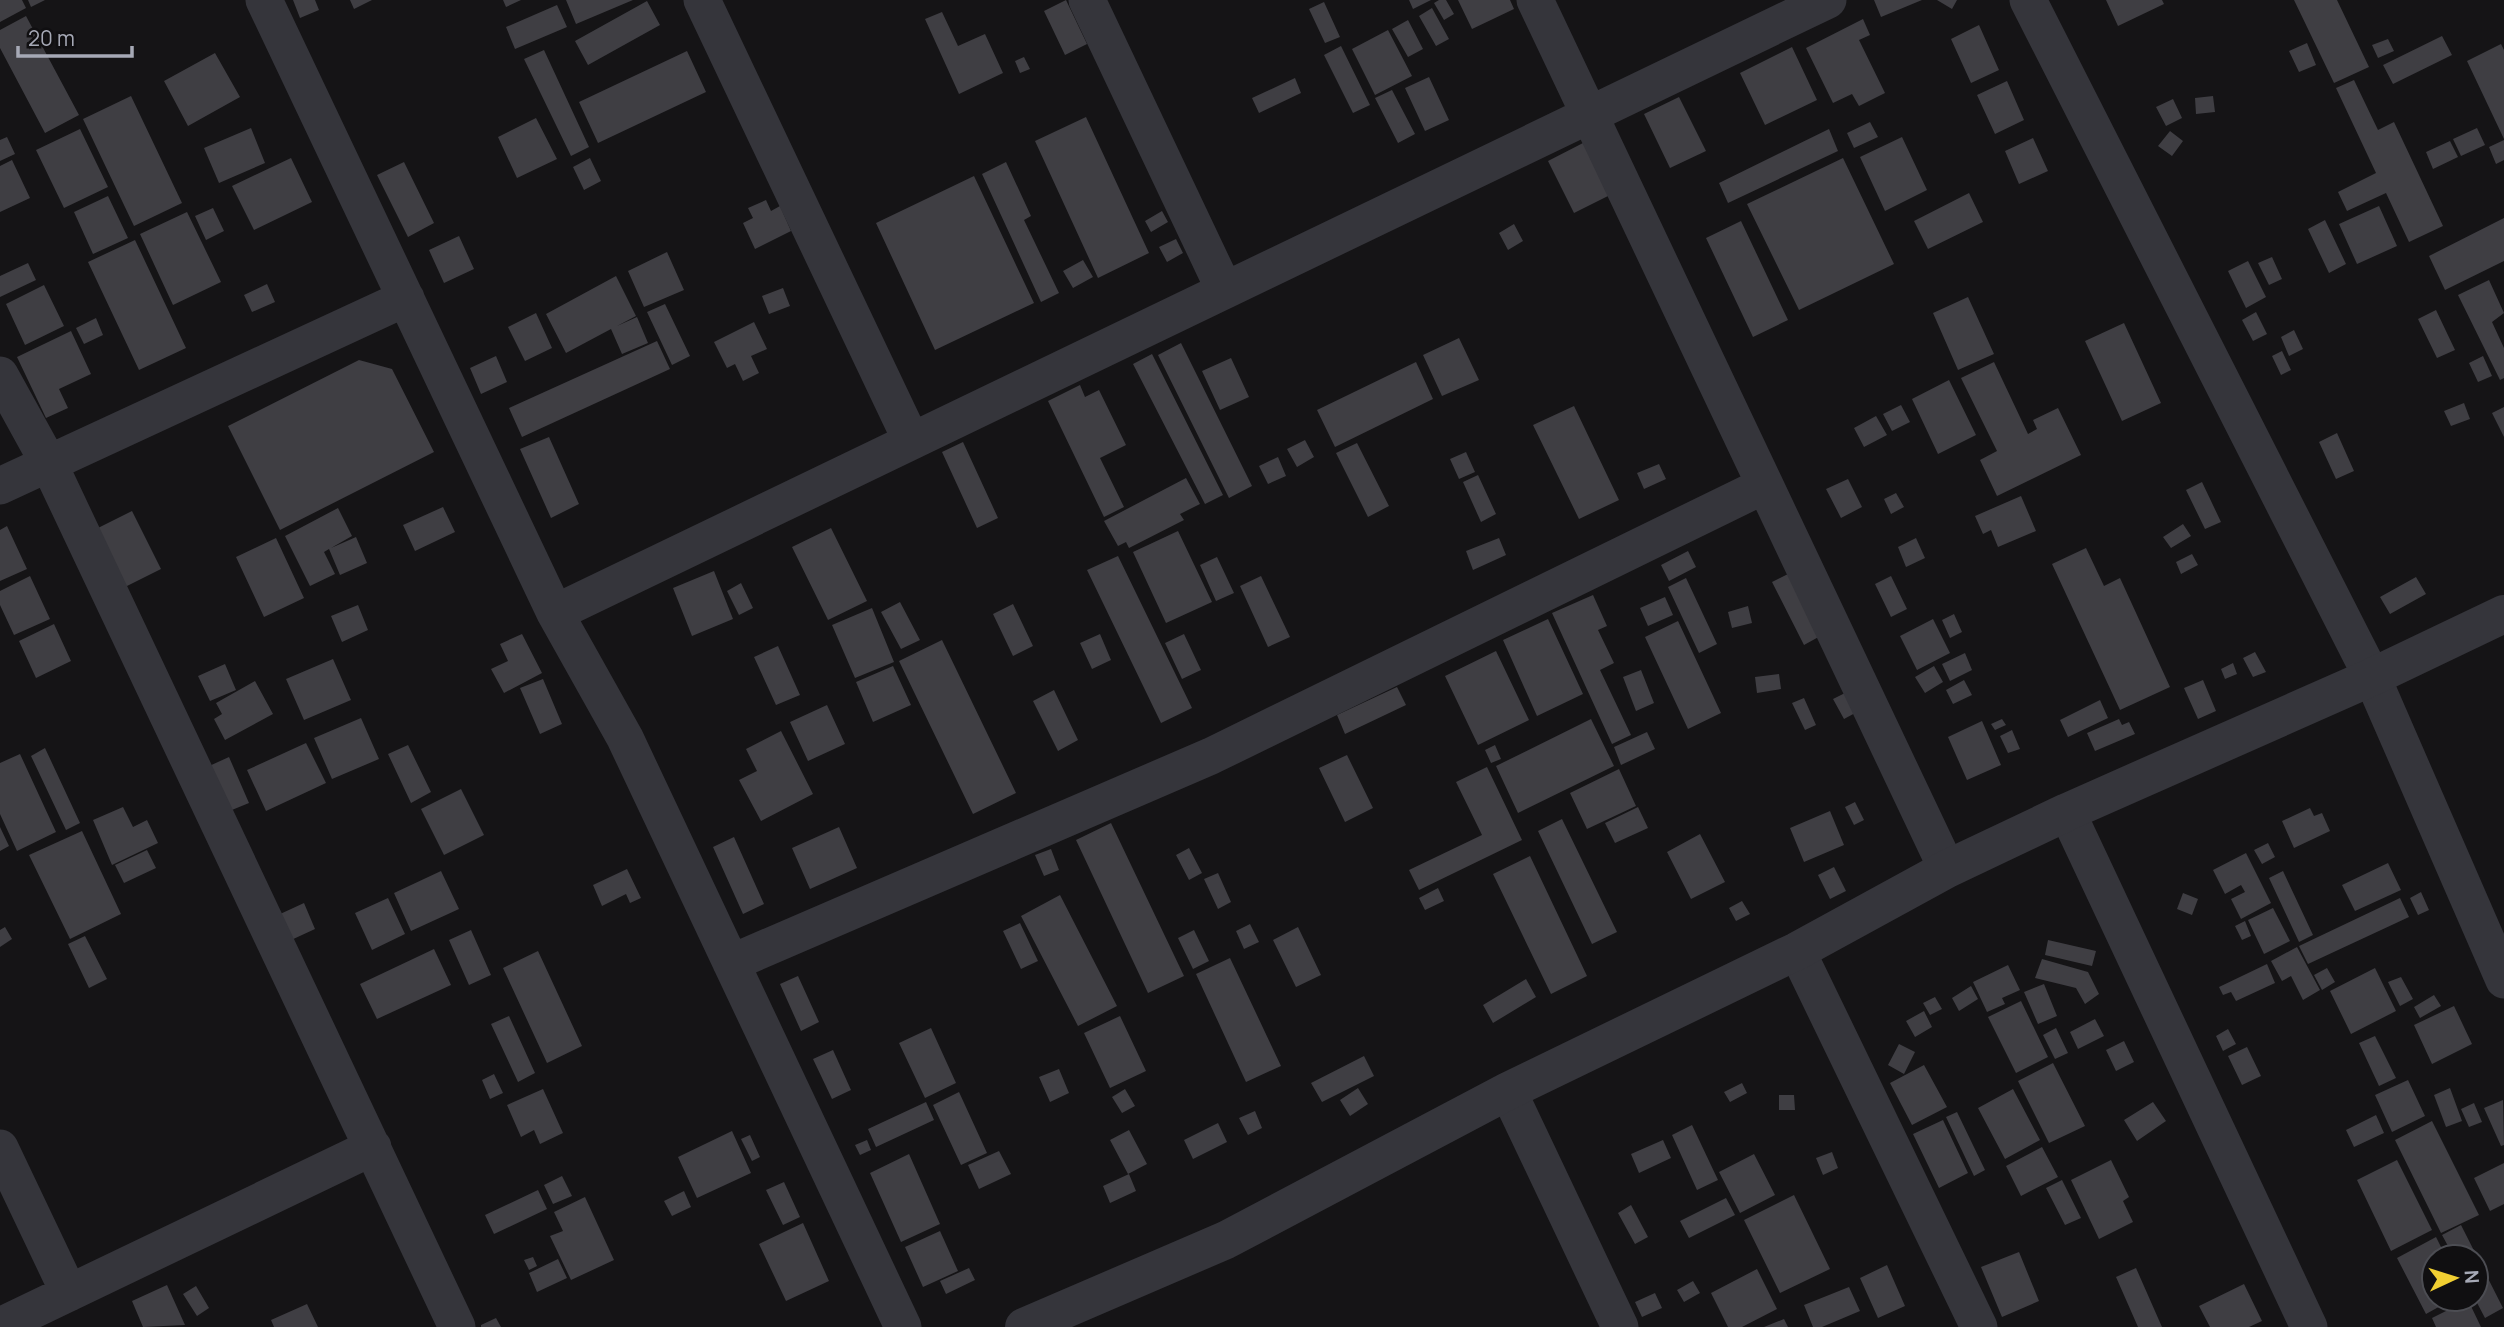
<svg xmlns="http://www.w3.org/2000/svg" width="2504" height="1327" font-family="Manrope,sans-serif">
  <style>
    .building { fill: #3f3e43 }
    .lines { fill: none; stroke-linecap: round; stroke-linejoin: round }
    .minor { stroke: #35353b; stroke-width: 37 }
    .tertiary { stroke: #35353b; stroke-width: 38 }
  </style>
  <rect width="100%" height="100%" fill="#151416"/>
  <path class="building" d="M0 0H22L26 8 0 22Z
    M28 0H45L31 7Z
    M293 0H315L319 10 300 18Z
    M350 0H372L354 9Z
    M503 0H521L506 7Z
    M566 0H633L576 24Z
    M1066 0 1087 44 1065 55 1044 11Z
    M1409 0H1431L1413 9Z
    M1439 0H1446L1454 14 1444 20 1434 3Z
    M1458 0H1510L1514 9 1472 29Z
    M1874 0H1922L1881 17Z
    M1937 0H1957L1952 9Z
    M2106 0H2162L2164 4 2118 26Z
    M2294 0H2337L2369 67 2334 83Z
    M647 1 660 25 588 65 575 41Z
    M1324 2 1340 37 1325 43 1309 9Z
    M557 5 567 27 515 49 506 27Z
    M1432 8 1449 39 1436 46 1419 16Z
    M942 12 958 46 985 34 1003 73 959 94 925 19Z
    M26 16 79 115 45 133 0 48V30Z
    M1863 19 1870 35 1859 40 1885 93 1859 106 1852 94 1833 103 1806 48Z
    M1408 20 1423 49 1408 57 1392 29Z
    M1979 25 1999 70 1971 83 1951 39Z
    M1388 30 1412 76 1375 95 1352 49Z
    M2442 36 2452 55 2393 84 2383 65Z
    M2388 39 2394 51 2378 58 2372 45Z
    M2307 43 2316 65 2299 72 2289 51Z
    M2501 44 2504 50V139L2467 61Z
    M1341 46 1370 105 1353 113 1324 55Z
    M1792 47 1817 100 1765 125 1740 73Z
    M544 50 589 147 571 156 524 59Z
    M687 51 706 92 598 143 579 102Z
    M215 53 240 97 188 126 164 81Z
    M1024 57 1030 69 1020 73 1015 61Z
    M1429 77 1449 120 1425 131 1405 88Z
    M1295 78 1301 93 1259 113 1252 98Z
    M2354 80 2378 130 2394 122 2443 226 2409 242 2386 193 2347 211 2338 192 2376 173 2336 88Z
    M2007 81 2024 120 1995 134 1977 95Z
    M1392 90 1415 134 1398 143 1375 98Z
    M131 96 182 203 134 226 83 119Z
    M2213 96 2215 112 2196 114 2195 98Z
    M1679 97 1706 151 1670 168 1644 114Z
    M2173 99 2182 118 2166 126 2156 107Z
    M1086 117 1149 253 1098 278 1035 141Z
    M536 118 557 159 517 178 498 137Z
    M1870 122 1878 137 1854 148 1847 133Z
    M251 128 265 163 219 183 204 148Z
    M2477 128 2485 145 2461 156 2453 139Z
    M80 129 108 187 64 208 36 150Z
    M1829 129 1838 151 1728 203 1719 183Z
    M2170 131 2183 141 2172 156 2158 146Z
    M7 137 15 154 0 161V140Z
    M1902 137 1927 190 1885 211 1860 157Z
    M2033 138 2048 171 2019 184 2005 151Z
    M2504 140V160L2496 164 2489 147Z
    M2450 141 2458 157 2433 169 2426 152Z
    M1583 143 1610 195 1574 213 1548 161Z
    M291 158 312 202 254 230 232 186Z
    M590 158 601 181 584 190 573 167Z
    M1843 158 1894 264 1799 310 1747 204Z
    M12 160 30 198 0 212V166Z
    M404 162 434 223 408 237 377 175Z
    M1006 162 1031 216 1024 220 1059 293 1041 302 982 174Z
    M974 176 1034 303 935 350 876 223Z
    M1969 193 1983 222 1928 249 1914 221Z
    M108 196 128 238 93 254 74 212Z
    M766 200 771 211 780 206 791 231 755 249 743 223 753 218 748 208Z
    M2379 206 2397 246 2357 264 2339 224Z
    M213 208 224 231 206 240 195 216Z
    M1162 211 1168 222 1151 232 1145 221Z
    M187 212 221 282 173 305 140 234Z
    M2504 218V261L2445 290 2429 256Z
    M2325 220 2346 264 2329 273 2308 229Z
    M1741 221 1788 320 1753 337 1706 238Z
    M1514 224 1523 241 1508 250 1499 233Z
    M459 236 474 269 444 283 429 250Z
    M1176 239 1183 253 1167 262 1159 247Z
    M135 240 186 348 139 370 88 262Z
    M667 252 684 290 644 307 628 271Z
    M2272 257 2282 279 2269 285 2258 263Z
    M1083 260 1093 277 1073 288 1063 271Z
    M2248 261 2266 297 2246 308 2228 271Z
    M28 263 36 280 0 297V276Z
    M616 276 636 316 617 326 637 317 648 343 622 354 611 329 566 353 546 314Z
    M2489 280 2504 313 2492 322 2504 348V378L2500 380 2458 295Z
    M267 284 275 302 252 312 244 295Z
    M44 285 64 326 25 345 6 304Z
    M783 288 790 306 769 314 762 296Z
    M1968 297 1994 354 1958 370 1933 313Z
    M665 304 690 356 672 365 647 312Z
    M2436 310 2455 350 2437 358 2418 319Z
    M2256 312 2267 334 2253 341 2242 320Z
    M536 313 552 348 525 361 508 327Z
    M96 318 103 335 84 344 76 328Z
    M754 322 767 349 751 356 759 373 743 381 735 364 727 368 714 342Z
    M2124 323 2161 403 2122 421 2085 341Z
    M2294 330 2303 349 2289 356 2281 337Z
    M71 331 91 374 59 389 68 408 46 418 17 357Z
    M1459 338 1479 380 1442 396 1423 355Z
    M657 341 670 369 522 437 509 408Z
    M1181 343 1252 486 1229 498 1158 355Z
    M2282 351 2291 370 2281 375 2272 356Z
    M1152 354 1223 495 1205 504 1133 364Z
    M496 356 507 382 481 394 470 368Z
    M2483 356 2492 376 2478 382 2469 363Z
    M1231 358 1249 397 1220 410 1202 371Z
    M359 360 392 369 434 452 280 530 228 426Z
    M1416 362 1433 399 1335 447 1317 410Z
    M1994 362 2028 434 2037 429 2033 420 2058 408 2081 455 1997 496 1980 460 1997 451 1961 378Z
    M1949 380 1976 435 1938 454 1912 399Z
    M1080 385 1085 397 1099 390 1126 445 1100 458 1124 507 1104 517 1048 401Z
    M2464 403 2470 419 2451 426 2444 411Z
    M1901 405 1910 422 1892 431 1883 414Z
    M1574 406 1619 500 1579 519 1533 425Z
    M2504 407V437L2492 413Z
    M1876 416 1887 435 1864 447 1854 428Z
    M2337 433 2354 471 2336 479 2319 442Z
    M549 437 579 504 551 518 520 449Z
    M1305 440 1314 457 1297 467 1287 449Z
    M963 442 998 518 977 528 942 452Z
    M1357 443 1389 506 1368 517 1336 453Z
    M1466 452 1475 472 1459 479 1450 459Z
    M1278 457 1286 476 1268 484 1259 466Z
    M1659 464 1666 479 1644 489 1637 473Z
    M1478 475 1496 514 1481 522 1463 482Z
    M1186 478 1200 504 1180 514 1184 520 1129 548 1126 542 1118 546 1104 521Z
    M1848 479 1862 507 1841 518 1826 489Z
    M2202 482 2221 522 2205 529 2186 490Z
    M1896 493 1904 507 1891 514 1884 499Z
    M2021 496 2036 531 1998 547 1991 530 1983 534 1975 516Z
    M443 507 455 532 415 551 403 525Z
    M338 508 352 536 331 548 356 537 367 563 340 575 329 549 324 552 335 574 310 586 285 536Z
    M132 511 161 569 125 587 96 529Z
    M2183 524 2191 536 2171 548 2163 537Z
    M7 526 27 569 0 581V530Z
    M831 528 867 601 828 620 792 547Z
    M1178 531 1212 602 1166 623 1133 552Z
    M276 538 304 598 264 617 236 557Z
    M1499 538 1506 555 1473 570 1466 551Z
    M1916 538 1925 558 1906 567 1898 547Z
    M2086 548 2104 586 2120 578 2170 687 2120 710 2052 564Z
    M1688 551 1696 567 1669 581 1661 565Z
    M2192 554 2198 565 2181 574 2176 562Z
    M1118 556 1192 708 1161 723 1087 570Z
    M1217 557 1234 593 1216 601 1200 565Z
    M714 571 733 619 692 636 673 588Z
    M1792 572 1824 634 1804 645 1772 582Z
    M30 576 50 619 14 635 0 605V591Z
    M1261 576 1290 637 1268 647 1240 586Z
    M1891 576 1907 609 1891 617 1875 584Z
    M2416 577 2426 594 2390 614 2380 597Z
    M1686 578 1717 644 1699 653 1668 587Z
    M741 583 753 608 739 615 727 591Z
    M1593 595 1607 626 1598 630 1614 663 1600 670 1631 735 1612 744 1552 613Z
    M1665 597 1673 615 1648 626 1640 608Z
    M900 602 920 640 901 649 881 612Z
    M1013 604 1033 646 1013 656 993 614Z
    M358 605 368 630 342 642 331 616Z
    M1748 606 1752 623 1732 628 1728 612Z
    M872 608 894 662 855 678 832 625Z
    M1954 614 1962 632 1950 638 1942 620Z
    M1548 619 1583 694 1537 716 1503 640Z
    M1933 619 1950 653 1917 670 1900 636Z
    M1678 621 1721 713 1688 729 1645 637Z
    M54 624 71 661 36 678 19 641Z
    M522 634 542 673 504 693 491 669 508 661 500 644Z
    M1100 634 1111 660 1092 669 1080 643Z
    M1184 634 1201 670 1182 679 1165 643Z
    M942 640 1016 793 973 814 899 661Z
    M778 646 800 695 776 705 754 657Z
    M1496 651 1529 720 1478 745 1445 676Z
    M2255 652 2266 672 2253 677 2243 658Z
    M1965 653 1972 670 1950 681 1942 664Z
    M333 659 351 700 304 720 286 679Z
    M2233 663 2237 674 2225 679 2221 669Z
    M225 664 236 690 210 701 198 676Z
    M893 666 911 705 873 722 856 682Z
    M1934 666 1943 682 1925 693 1915 677Z
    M1641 670 1654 703 1636 711 1623 677Z
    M1779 674 1781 689 1757 693 1755 677Z
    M543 679 562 724 540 734 520 688Z
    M1964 680 1972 695 1953 704 1946 690Z
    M2203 680 2216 711 2198 719 2184 688Z
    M255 681 273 714 225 740 214 719 222 714 216 703Z
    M1397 687 1406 705 1345 734 1337 715Z
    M1054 690 1078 740 1058 751 1033 701Z
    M1847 692 1857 712 1844 719 1833 699Z
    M1804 698 1816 725 1805 730 1792 703Z
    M2100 700 2108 718 2068 737 2060 720Z
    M827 705 845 744 808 761 790 722Z
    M361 718 379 759 332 779 314 738Z
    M1591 719 1614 766 1518 813 1496 766Z
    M2002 719 2006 725 1995 730 1991 724Z
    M2119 719 2122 725 2129 722 2135 734 2095 751 2087 733Z
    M1982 721 2001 765 1967 780 1948 737Z
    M2012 730 2020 749 2008 753 2000 736Z
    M781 731 813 794 761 821 739 780 757 771 746 749Z
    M1647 732 1655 749 1621 765 1614 747Z
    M306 743 326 783 266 811 247 770Z
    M408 745 431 792 411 803 388 754Z
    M1495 745 1501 759 1491 763 1485 750Z
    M45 748 80 823 66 830 31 756Z
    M20 754 56 832 17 851 0 814V763Z
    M1347 755 1373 808 1345 822 1319 768Z
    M229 757 249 803 227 812 207 767Z
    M1487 767 1522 840 1419 890 1409 870 1482 835 1456 782Z
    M1619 769 1636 806 1587 829 1570 793Z
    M461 789 484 835 444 855 421 809Z
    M1855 802 1864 820 1854 825 1845 807Z
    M123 807 133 827 147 820 158 843 112 865 93 820Z
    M1638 807 1648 828 1615 843 1605 823Z
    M2310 808 2314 816 2322 813 2330 831 2294 848 2282 821Z
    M1830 811 1844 845 1804 862 1790 828Z
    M1562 819 1617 932 1592 944 1538 831Z
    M1111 823 1184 976 1148 993 1076 840Z
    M0 827 9 846 0 851Z
    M839 827 857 868 810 889 792 848Z
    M82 831 121 914 70 939 29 855Z
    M1700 834 1725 882 1691 899 1667 852Z
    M734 837 764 904 743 914 713 847Z
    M2268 843 2275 857 2262 864 2254 850Z
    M1189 848 1202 873 1189 880 1176 855Z
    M1051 849 1059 870 1044 876 1035 855Z
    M147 850 156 868 124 883 115 865Z
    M2246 853 2271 903 2241 919 2231 899 2245 892 2241 885 2225 894 2213 870Z
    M1530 856 1587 976 1551 994 1493 874Z
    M2388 863 2401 890 2355 911 2342 885Z
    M1834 867 1846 891 1830 899 1818 875Z
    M627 869 641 898 630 903 626 894 602 906 593 885Z
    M441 871 459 909 411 931 394 893Z
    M2283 871 2313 935 2299 942 2269 878Z
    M1218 873 1231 902 1218 909 1204 879Z
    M1438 888 1444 901 1425 910 1419 898Z
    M2421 892 2429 910 2418 915 2410 898Z
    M2183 893 2198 899 2192 915 2177 909Z
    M1060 895 1117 1006 1078 1026 1021 916Z
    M388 898 405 934 372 950 355 913Z
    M2400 898 2409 917 2308 964 2299 946Z
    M1742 901 1750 914 1736 921 1729 908Z
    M304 903 315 929 289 941 278 915Z
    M2273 908 2290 941 2264 954 2248 920Z
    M2245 921 2251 936 2242 940 2235 926Z
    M1020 923 1038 961 1021 969 1003 931Z
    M1250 924 1259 942 1244 949 1236 931Z
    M5 927 12 939 0 947V930Z
    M1298 927 1321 975 1296 987 1273 940Z
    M471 930 491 975 469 985 449 940Z
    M1194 930 1209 961 1193 969 1178 938Z
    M85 936 107 979 89 988 68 944Z
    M2048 940 2096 951 2092 966 2045 955Z
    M2297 947 2320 990 2303 1000 2291 976 2282 981 2271 961Z
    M434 949 451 985 377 1019 360 984Z
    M538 951 582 1046 547 1063 503 968Z
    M1230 958 1281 1066 1246 1082 1196 974Z
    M2042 959 2088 972 2099 994 2085 1004 2076 988 2035 978Z
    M2267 964 2275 983 2236 1001 2231 992 2223 995 2219 987Z
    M2008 965 2020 990 2002 998 2005 1004 1987 1012 1973 982Z
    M2327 968 2335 982 2322 990 2314 975Z
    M2375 968 2396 1011 2351 1034 2330 991Z
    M798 976 819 1022 801 1031 780 984Z
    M2401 977 2413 999 2400 1006 2388 982Z
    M1526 979 1536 997 1493 1023 1483 1005Z
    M2044 984 2057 1016 2038 1024 2024 992Z
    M1971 986 1978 999 1959 1011 1952 998Z
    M2434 995 2441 1006 2420 1018 2414 1007Z
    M1935 997 1942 1009 1930 1015 1923 1003Z
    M2021 1001 2048 1057 2016 1073 1988 1017Z
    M2454 1006 2472 1044 2432 1064 2414 1025Z
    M1924 1011 1932 1027 1915 1037 1906 1021Z
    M509 1016 535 1073 518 1082 491 1024Z
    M1120 1016 1146 1071 1110 1088 1084 1033Z
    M2095 1019 2104 1036 2078 1049 2070 1032Z
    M931 1028 956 1083 925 1098 899 1043Z
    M2056 1028 2068 1053 2055 1059 2043 1035Z
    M2228 1029 2236 1044 2223 1051 2216 1036Z
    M2375 1036 2396 1078 2379 1086 2359 1043Z
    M2124 1041 2134 1062 2116 1071 2106 1050Z
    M1899 1044 1915 1052 1904 1074 1888 1065Z
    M2247 1047 2261 1076 2242 1085 2228 1056Z
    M833 1050 851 1090 832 1099 813 1059Z
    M1364 1056 1374 1076 1322 1102 1311 1083Z
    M2053 1063 2085 1126 2049 1143 2018 1081Z
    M1924 1065 1947 1107 1912 1125 1890 1083Z
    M1059 1069 1069 1093 1050 1102 1039 1077Z
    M494 1074 503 1093 490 1099 482 1080Z
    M2408 1080 2425 1116 2392 1132 2375 1095Z
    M1742 1083 1747 1093 1730 1102 1724 1092Z
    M1358 1088 1368 1104 1350 1116 1340 1100Z
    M2450 1088 2462 1121 2446 1127 2434 1095Z
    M543 1089 563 1133 540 1144 534 1130 521 1137 507 1105Z
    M1125 1089 1135 1106 1122 1113 1112 1097Z
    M2013 1089 2040 1140 2005 1159 1978 1108Z
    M959 1092 987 1153 961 1165 933 1105Z
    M1779 1095H1794L1795 1110H1779Z
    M2503 1100 2504 1145 2501 1146 2484 1108Z
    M926 1102 934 1120 876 1147 868 1129Z
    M2153 1102 2166 1121 2137 1141 2124 1120Z
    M2474 1103 2482 1122 2469 1127 2461 1109Z
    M1255 1111 1262 1128 1248 1135 1239 1118Z
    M1957 1112 1985 1170 1974 1176 1946 1117Z
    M2376 1115 2384 1133 2354 1147 2346 1130Z
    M1943 1120 1968 1173 1939 1188 1913 1134Z
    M2432 1121 2479 1215 2441 1233 2395 1140Z
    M1218 1123 1227 1142 1193 1159 1184 1140Z
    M1692 1125 1718 1180 1697 1190 1672 1135Z
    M1129 1130 1147 1164 1128 1174 1110 1140Z
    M732 1131 751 1173 697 1198 678 1157Z
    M750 1135 760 1157 752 1161 741 1139Z
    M867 1140 871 1150 860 1155 855 1145Z
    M1663 1140 1671 1158 1639 1173 1631 1154Z
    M2042 1147 2058 1177 2021 1196 2006 1166Z
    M999 1151 1011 1174 979 1189 968 1165Z
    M1832 1152 1838 1168 1823 1175 1816 1158Z
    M909 1154 940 1224 901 1242 870 1173Z
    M1754 1154 1775 1195 1740 1213 1719 1172Z
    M2111 1160 2129 1197 2123 1201 2133 1222 2099 1239 2071 1180Z
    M2397 1160 2432 1230 2391 1251 2357 1180Z
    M2504 1163V1204L2490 1211 2474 1178Z
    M1129 1174 1136 1191 1110 1203 1103 1186Z
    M562 1176 572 1196 553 1204 544 1185Z
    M2062 1180 2081 1218 2065 1225 2046 1188Z
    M784 1182 800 1217 783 1225 766 1190Z
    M538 1190 547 1209 494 1234 485 1215Z
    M684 1191 691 1207 672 1216 664 1201Z
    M1794 1195 1830 1269 1780 1293 1744 1220Z
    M585 1197 614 1260 571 1280 550 1236 563 1231 554 1212Z
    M1726 1198 1735 1215 1689 1238 1680 1221Z
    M1631 1205 1648 1237 1635 1244 1618 1213Z
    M803 1223 829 1281 786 1301 759 1244Z
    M2461 1225 2503 1308 2485 1318 2475 1299 2476 1257H2454L2442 1235Z
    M940 1231 958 1271 923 1287 905 1247Z
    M2436 1237 2446 1257H2434V1299H2453L2426 1314 2397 1258Z
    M2019 1252 2039 1301 2002 1317 1981 1267Z
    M533 1257 537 1266 529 1270 524 1260Z
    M558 1259 567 1278 537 1292 529 1273Z
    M1887 1265 1905 1306 1878 1318 1860 1278Z
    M969 1268 975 1280 946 1294 940 1281Z
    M2136 1268 2162 1327H2138L2116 1277Z
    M1757 1269 1777 1309 1742 1327H1728L1711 1293Z
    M1693 1281 1700 1293 1684 1302 1677 1290Z
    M2244 1284 2262 1321 2249 1327H2210L2199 1306Z
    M167 1285 185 1325 143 1327 132 1301Z
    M196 1286 209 1308 197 1316 183 1294Z
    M1849 1287 1860 1311 1822 1327H1813L1804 1305Z
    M1655 1293 1662 1308 1642 1317 1635 1302Z
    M2468 1300 2481 1327H2436L2432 1318Z
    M307 1304 318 1327H274L271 1320Z
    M496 1318 501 1327H481V1325Z
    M1784 1319 1788 1327H1764Z"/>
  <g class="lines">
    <path class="minor" d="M264 0 555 613 625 738 903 1327
      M702 0 911 440
      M1087 0 1224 289
      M1535 0 1947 869
      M2028 0 2372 677 2504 980
      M0 375 48 462 457 1327
      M0 486 406 298
      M555 613 1828 0
      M2067 812 2309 1327
      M1797 951 1979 1327
      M731 963 1211 756 1765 485
      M1508 1091 1620 1327
      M0 1148 69 1293
      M0 1326 373 1147"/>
    <path class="tertiary" d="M1024 1327 1226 1240 1508 1091 1797 951 1947 869 2067 812 2372 677 2504 614"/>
  </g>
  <g transform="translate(2455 1278) rotate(86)"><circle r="33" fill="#100f11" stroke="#4c4d53" stroke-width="2"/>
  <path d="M0-5L12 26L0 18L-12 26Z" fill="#f1cf32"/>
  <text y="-10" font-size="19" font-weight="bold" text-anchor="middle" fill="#a6a9b6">N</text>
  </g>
  <path d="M18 46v10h114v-10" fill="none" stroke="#a6a9b6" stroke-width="3.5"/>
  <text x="28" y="46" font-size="21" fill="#a6a9b6" stroke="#100f11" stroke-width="5" paint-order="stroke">20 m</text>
</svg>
